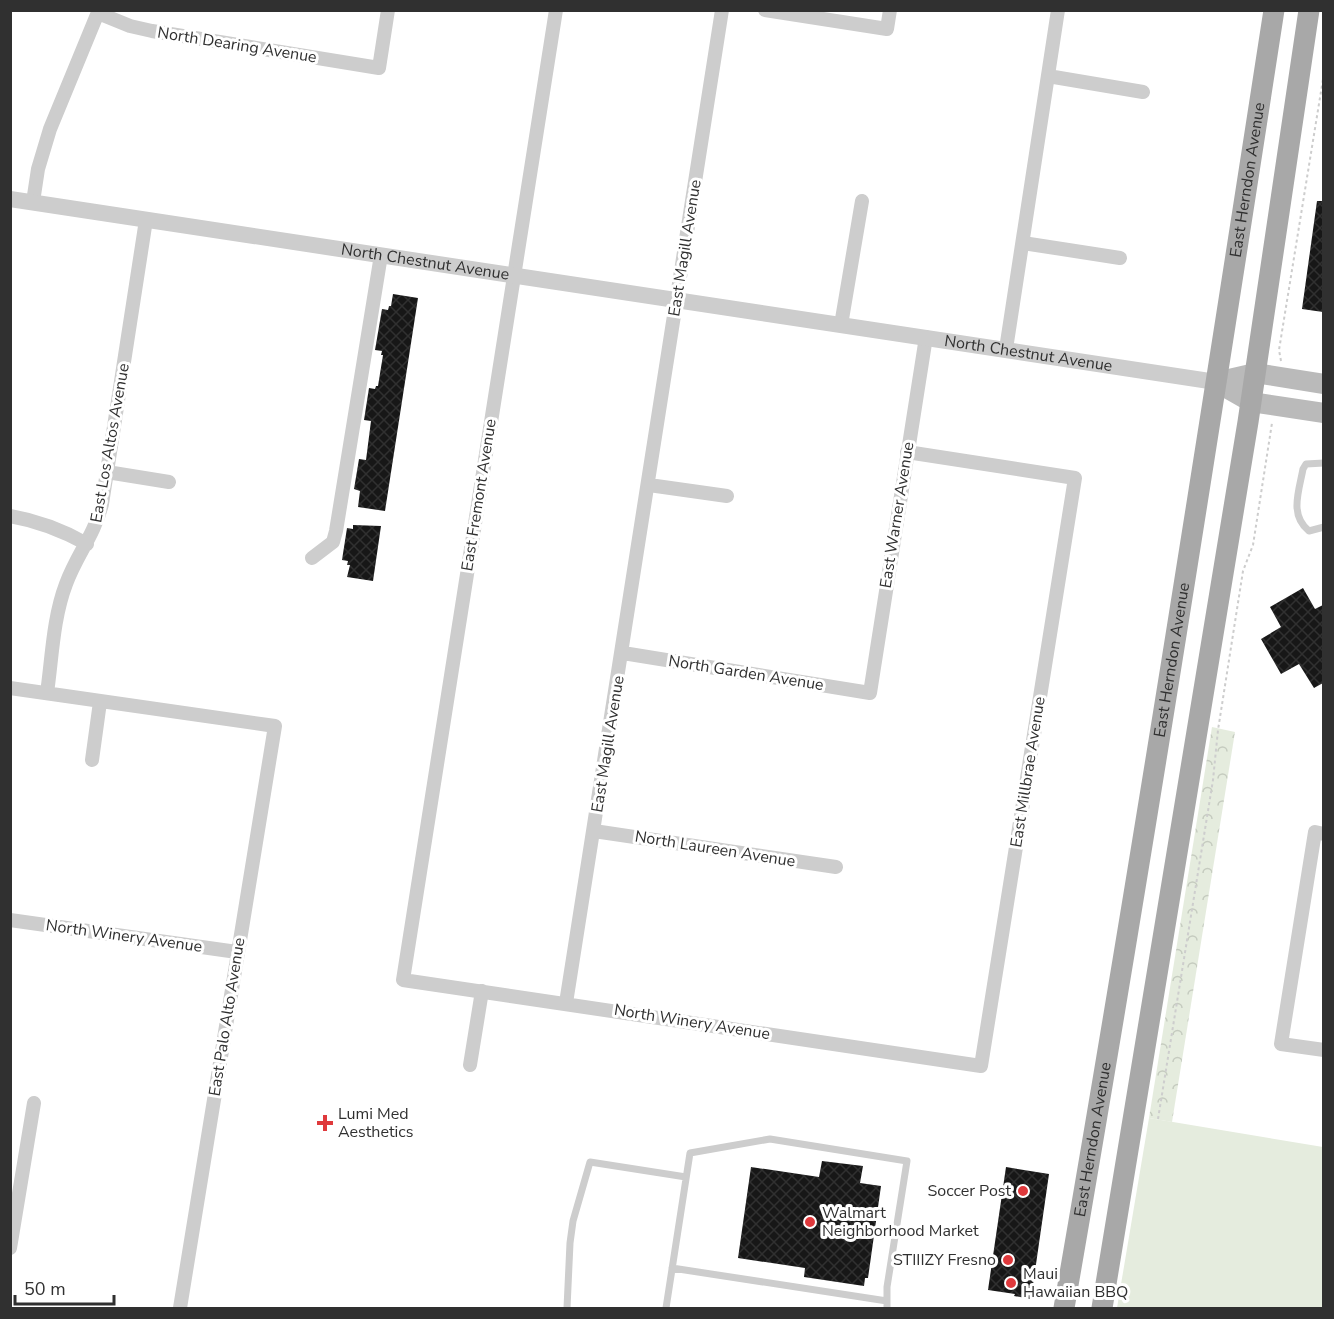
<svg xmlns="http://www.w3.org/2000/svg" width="1334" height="1319" font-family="'Nunito Sans',sans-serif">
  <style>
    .grass { fill: #e5ecde }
    .forest { fill: url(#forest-crowns) }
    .building { fill: url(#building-cross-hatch) }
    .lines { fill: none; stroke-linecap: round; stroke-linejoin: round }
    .path { stroke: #cdcdcd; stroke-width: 2; stroke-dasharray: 3 3; stroke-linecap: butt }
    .service { stroke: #cdcdcd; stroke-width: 7 }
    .minor { stroke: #cdcdcd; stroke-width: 14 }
    .tertiary { stroke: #cdcdcd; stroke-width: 16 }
    .secondary { stroke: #bababa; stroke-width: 20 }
    .primary { stroke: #a8a8a8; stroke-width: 21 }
    .poi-dot { fill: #df393c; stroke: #fff; stroke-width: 2 }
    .labels { text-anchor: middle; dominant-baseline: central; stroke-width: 6; stroke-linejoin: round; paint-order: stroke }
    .street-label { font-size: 16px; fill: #303030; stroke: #fff }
    .poi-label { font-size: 16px; fill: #303030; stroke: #fff; text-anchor: start }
  </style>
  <defs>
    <pattern id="forest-crowns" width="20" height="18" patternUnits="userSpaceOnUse" patternTransform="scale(1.5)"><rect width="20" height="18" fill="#e5ecde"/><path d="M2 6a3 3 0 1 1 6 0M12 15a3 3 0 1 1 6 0" fill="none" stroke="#c5cbbf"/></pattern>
    <pattern id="building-cross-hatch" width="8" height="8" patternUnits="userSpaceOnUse" patternTransform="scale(1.5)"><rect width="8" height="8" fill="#171717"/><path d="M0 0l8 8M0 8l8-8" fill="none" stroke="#303030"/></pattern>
  </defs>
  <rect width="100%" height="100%" fill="#fff"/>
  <path class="grass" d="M1149 1118 1323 1147V1308H1117Z"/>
  <path class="forest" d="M1212 727 1235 732 1172 1122 1149 1118Z"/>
  <path class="building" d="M1317 201H1323V312L1302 309Z
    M393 294 418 298 385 511 358 507 360 491 354 489 359 459 366 460 371 421 364 420 369 388 375 389 376 386H378L383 355H381L382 351 375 350 382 309 388 310 389 306H391Z
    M353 525 381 526 373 581 347 577 350 565H347L348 561 342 560 347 528 353 529Z
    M1303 588 1315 609 1323 605V683L1314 688 1299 664 1281 674 1261 639 1281 627 1270 607Z
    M822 1161 863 1166 860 1183 881 1186 868 1278H865L864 1286 804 1277 805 1268 738 1258 751 1167 819 1177Z
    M1006 1167 1049 1174 1031 1299 1014 1296 1015 1294 988 1290Z"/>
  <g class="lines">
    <path class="path" d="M1281 361 1279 350 1324 73
      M1158 1119 1213 780 1218 730 1243 571 1253 545 1272 423"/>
    <path class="service" d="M1324 463 1306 464 1303 469C1299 491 1289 515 1309 531L1324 527
      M672 1268 887 1301
      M567 1308 570 1243 573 1221 590 1162 686 1177
      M666 1308 690 1153 770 1139 907 1161 887 1287V1308"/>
    <path class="minor" d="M556 10 403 980 981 1066 1075 478 907 452
      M765 10 887 29 890 10
      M98 13 130 26 152 31 379 68 388 10
      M1048 76 1143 92
      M33 202 38 169 50 129 99 10
      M1023 243 1120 258
      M841 325 862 201
      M1006 349 1058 10
      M107 472 169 482
      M649 485 727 496
      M10 516C39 521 62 530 87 544
      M312 558 333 542 336 531 381 255
      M623 653 870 693 926 337
      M10 688 275 726 180 1308
      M47 693C52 658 53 618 66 584 77 554 94 536 102 504L146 220
      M92 760 100 702
      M594 831 836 867
      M1324 834 1315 832 1281 1044 1324 1050
      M10 920 237 952
      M566 1003 722 10
      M470 1065 482 991
      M10 1248 34 1103"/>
    <path class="tertiary" id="s1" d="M10 199 1216 382"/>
    <path class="secondary" d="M1216 382 1251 402 1324 413
      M1216 382 1255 373 1324 384"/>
    <g class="primary">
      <path id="s2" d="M1064 1308C1139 877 1207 444 1274 10"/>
      <path d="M1102 1308 1248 422 1309 10"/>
    </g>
  </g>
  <g class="poi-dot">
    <path d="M322 1114h6v6h6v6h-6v6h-6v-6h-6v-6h6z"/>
    <circle cx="1023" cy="1191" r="6"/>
    <circle cx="810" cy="1222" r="6"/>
    <circle cx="1008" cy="1260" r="6"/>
    <circle cx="1011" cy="1283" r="6"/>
  </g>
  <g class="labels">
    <g class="street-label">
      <text transform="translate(237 45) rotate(9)">North Dearing Avenue</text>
      <text stroke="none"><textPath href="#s2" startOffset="1143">East Herndon Avenue</textPath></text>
      <text transform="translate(685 248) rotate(-81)">East Magill Avenue</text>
      <text stroke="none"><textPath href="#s1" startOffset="420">North Chestnut Avenue</textPath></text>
      <text stroke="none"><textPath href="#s1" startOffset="1030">North Chestnut Avenue</textPath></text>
      <text transform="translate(110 443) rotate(-80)">East Los Altos Avenue</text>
      <text transform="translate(479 495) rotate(-81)">East Fremont Avenue</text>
      <text transform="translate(897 515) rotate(-81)">East Warner Avenue</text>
      <text stroke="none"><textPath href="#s2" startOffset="657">East Herndon Avenue</textPath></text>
      <text transform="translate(746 673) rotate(9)">North Garden Avenue</text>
      <text transform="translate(608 744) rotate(-81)">East Magill Avenue</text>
      <text transform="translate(1028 772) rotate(-81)">East Millbrae Avenue</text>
      <text transform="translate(715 849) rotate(9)">North Laureen Avenue</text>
      <text transform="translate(124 936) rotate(8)">North Winery Avenue</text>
      <text transform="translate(227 1017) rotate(-81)">East Palo Alto Avenue</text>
      <text transform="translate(692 1022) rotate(9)">North Winery Avenue</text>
      <text stroke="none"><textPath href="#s2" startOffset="171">East Herndon Avenue</textPath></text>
    </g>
    <g class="poi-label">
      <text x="338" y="1114">Lumi Med<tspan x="338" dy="18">Aesthetics</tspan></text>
      <text x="1011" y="1191" text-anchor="end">Soccer Post</text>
      <text x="822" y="1213">Walmart<tspan x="822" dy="18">Neighborhood Market</tspan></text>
      <text x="996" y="1260" text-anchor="end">STIIIZY Fresno</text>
      <text x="1023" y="1274">Maui<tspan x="1023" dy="18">Hawaiian BBQ</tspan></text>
    </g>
  </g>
  <rect width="1334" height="1319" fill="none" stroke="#303030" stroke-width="24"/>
  <path d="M15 1295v9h99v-9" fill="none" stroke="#303030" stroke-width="3"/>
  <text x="24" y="1295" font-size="18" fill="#303030" stroke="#ffffff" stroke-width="4.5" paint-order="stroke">50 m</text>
</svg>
